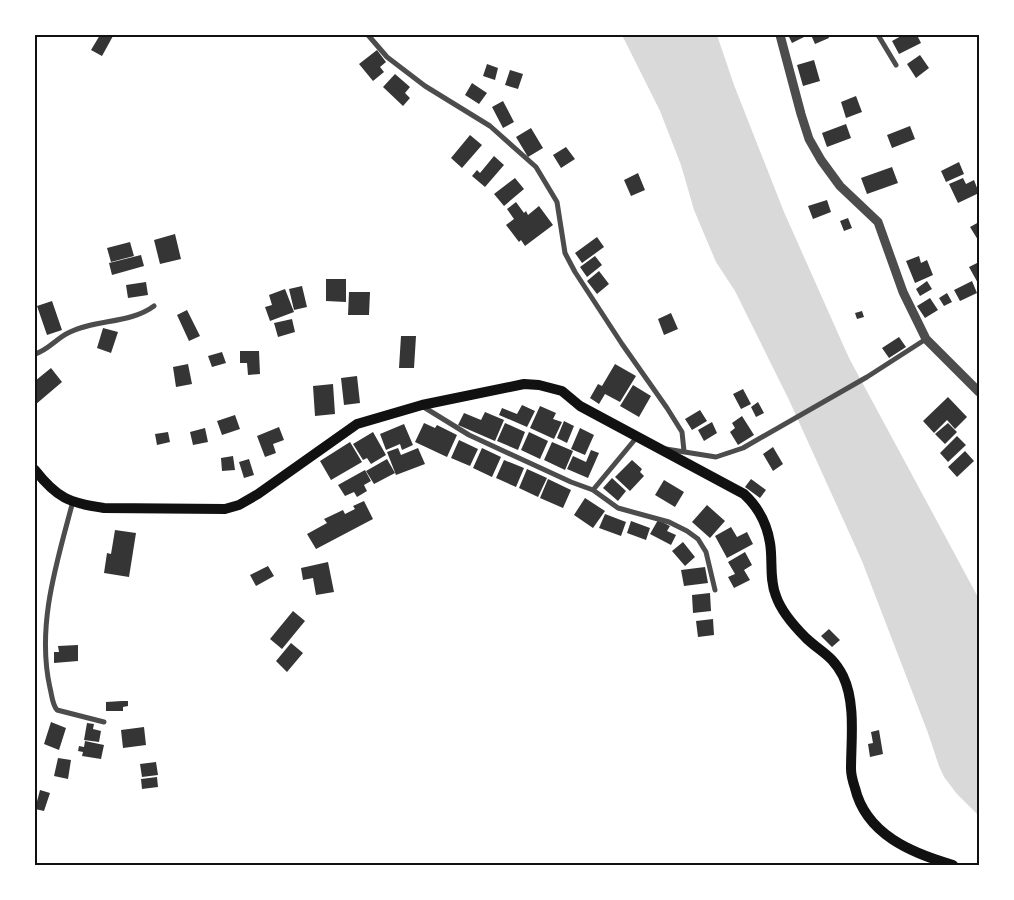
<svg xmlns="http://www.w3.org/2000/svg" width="1014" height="900" font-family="Overpass,sans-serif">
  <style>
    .water { fill: #d9d9d9 }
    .building { fill: #353535 }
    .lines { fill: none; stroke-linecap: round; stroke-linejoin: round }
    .minor { stroke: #4c4c4c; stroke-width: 5 }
    .tertiary { stroke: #4c4c4c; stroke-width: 9 }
    .secondary { stroke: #111; stroke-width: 10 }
    .neatline { fill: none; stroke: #111; stroke-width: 2 }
  </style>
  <rect width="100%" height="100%" fill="#fff"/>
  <path class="water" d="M622 35H717L734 85 784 212 849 358 979 599V816L957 794 944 777 939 766 928 733 862 561 789 400 735 291 716 262 694 210 681 165 660 111Z"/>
  <path class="building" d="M100 35 113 36 102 56 91 50Z
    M788 35H803L804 37 792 43Z
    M811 35H828L829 38 815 44Z
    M903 35H917L921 43 899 54 892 41Z
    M377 50 386 62 380 67 384 72 373 81 359 64Z
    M920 55 929 68 916 78 907 64Z
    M814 60 820 81 803 86 797 65Z
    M487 64 498 68 495 80 483 76Z
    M510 70 523 74 518 89 505 85Z
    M395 74 410 87 405 93 410 98 403 106 383 87Z
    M472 83 487 93 479 104 465 95Z
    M856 96 862 112 846 118 841 102Z
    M503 101 514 122 503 128 492 107Z
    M846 124 851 138 827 147 822 133Z
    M910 126 915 139 892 148 887 135Z
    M531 128 543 148 528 157 516 137Z
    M470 135 482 145 462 168 451 158Z
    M566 147 575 159 561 168 553 155Z
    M494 156 504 165 485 187 472 176 477 170 480 173Z
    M959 162 964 174 946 182 941 171Z
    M892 167 898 183 867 194 861 178Z
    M638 173 645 190 631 196 624 180Z
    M515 178 524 189 504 206 494 194Z
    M963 178 966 184 974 180 979 193 958 203 949 184Z
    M827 200 831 212 813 219 808 206Z
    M516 202 524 213 526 211 528 215 539 206 553 225 525 246 521 240 519 242 506 225 514 219 507 209Z
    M848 218 852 228 844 231 840 221Z
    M979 222V239L978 240 970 227Z
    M175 234 181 259 160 264 154 240Z
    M597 237 604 247 582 263 575 253Z
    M130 242 134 256 111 262 107 248Z
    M141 255 144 266 112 275 109 263Z
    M595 256 602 265 587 277 580 267Z
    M919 256 921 263 927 260 933 275 915 283 906 261Z
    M979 262V285L969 267Z
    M599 271 609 284 597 294 587 281Z
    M326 279H346V302L326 301Z
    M927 281 932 289 920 296 916 289Z
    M972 281 977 293 960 301 954 290Z
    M146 282 148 295 128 298 126 285Z
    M302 286 307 307 294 310 289 289Z
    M285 289 294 312 270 321 265 307 272 305 269 295Z
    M349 292H370L369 315H348Z
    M947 293 952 302 944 306 939 298Z
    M930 298 938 310 925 318 917 306Z
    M52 301 62 330 47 335 37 306Z
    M187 310 200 336 189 341 177 315Z
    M862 311 864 317 857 319 855 313Z
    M671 313 678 329 664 335 658 319Z
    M292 319 295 332 278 337 274 323Z
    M103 328 118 332 111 353 97 348Z
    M401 336H416L414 368H399Z
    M899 337 906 347 889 358 882 348Z
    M240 351H259L260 374 248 375 247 363H240Z
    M222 352 226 363 212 367 208 356Z
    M188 364 192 384 176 387 173 367Z
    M615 364 636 376 620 402 605 394 599 404 590 398 598 384 602 386Z
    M51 368 62 382 35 405V381Z
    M357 376 360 403 344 405 341 378Z
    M333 384 335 414 315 416 313 386Z
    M633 385 651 396 639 417 620 406Z
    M743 389 751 404 741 409 733 394Z
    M948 397 967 417 955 429 947 420 934 433 923 421Z
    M758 402 764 413 756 417 751 407Z
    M522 405 535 411 527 427 499 415 502 408 517 414Z
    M540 406 556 413 553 419 562 422 554 439 530 428Z
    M700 410 707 421 692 430 685 419Z
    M485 412 504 420 495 441 458 425 464 413 481 420Z
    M235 415 240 429 222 435 217 421Z
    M742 416 754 435 738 445 730 432 735 428 732 423Z
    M564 421 574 426 567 443 557 438Z
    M712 422 717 433 704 441 698 430Z
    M424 423 435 428 437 425 457 435 447 457 415 442Z
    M505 423 525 432 518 450 497 441Z
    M948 423 957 432 945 444 935 434Z
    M404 424 413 445 402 450 400 444 386 450 380 434Z
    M279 427 284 440 273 444 276 453 265 457 257 436Z
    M205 428 208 442 193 445 190 432Z
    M580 428 594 435 585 455 571 449Z
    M168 432 170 442 157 445 155 434Z
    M373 432 386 455 371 464 367 458 363 460 353 444Z
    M529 432 548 441 540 459 521 450Z
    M957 436 966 445 948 462 940 453Z
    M459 440 478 449 470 466 451 458Z
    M350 442 362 462 331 480 320 461Z
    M552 442 573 451 565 470 544 460Z
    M773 447 783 464 773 471 763 454Z
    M398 448 401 455 418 448 425 464 396 475 387 452Z
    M482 448 501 457 492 477 473 468Z
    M591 450 599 453 588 478 567 469 573 456 586 462Z
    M965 451 974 461 957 477 948 467Z
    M233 456 235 470 222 471 221 458Z
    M249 459 254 475 244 478 239 462Z
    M387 459 395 473 374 484 366 471Z
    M504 460 524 468 516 487 496 478Z
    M632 460 642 469 640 472 644 476 630 491 615 477Z
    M527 469 547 478 538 497 519 488Z
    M365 470 371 481 364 485 367 491 357 497 354 492 345 496 338 485Z
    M612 478 626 491 618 501 603 488Z
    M548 479 571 490 563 508 540 498Z
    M751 479 766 490 760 498 745 487Z
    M664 480 684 492 675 507 655 495Z
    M585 498 605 511 593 528 574 515Z
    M364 501 373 519 316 549 307 534 327 523 324 519 343 510 345 514 355 509 353 506Z
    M707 505 725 521 710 538 692 522Z
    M605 514 626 522 621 536 599 528Z
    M658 520 670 526 667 531 676 535 671 545 650 534Z
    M631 521 650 528 646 540 627 533Z
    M731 527 737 537 747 532 753 544 727 558 715 536Z
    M115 530 136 533 129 577 104 573 107 553 111 554Z
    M683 542 695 557 685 566 672 551Z
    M745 552 752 565 744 570 750 580 734 588 728 577 735 574 728 562Z
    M328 562 334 592 316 595 313 578 303 580 301 568Z
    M268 566 274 576 256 586 250 575Z
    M705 567 708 583 684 586 681 570Z
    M710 593 711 611 693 613 692 595Z
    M293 611 305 621 282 649 270 639Z
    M713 619 714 635 698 637 696 621Z
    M829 629 840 640 832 647 821 636Z
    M291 643 303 653 287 672 276 661Z
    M78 645V661L54 663V652H59L58 646Z
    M122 701H128V706L123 707V711H106V702Z
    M51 722 66 728 59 750 44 744Z
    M87 723 94 724 93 729 101 731 99 742 84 740Z
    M144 727 146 745 123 748 121 730Z
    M879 730 883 754 870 757 868 744 873 743 871 732Z
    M85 741 104 745 101 759 82 756 83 752 78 751 79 746 84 747Z
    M58 758 71 760 68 779 54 776Z
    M156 762 158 775 142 777 140 764Z
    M157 777 158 787 142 789 141 779Z
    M40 790 50 793 44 811 35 809Z"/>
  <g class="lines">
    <path class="minor" d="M368 35 387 57 425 86 490 126 536 167 557 202 565 253 575 272 622 344 667 408 682 432 684 451
      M878 35 896 65
      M35 354C48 350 56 339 68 333 95 319 130 324 154 306
      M422 406 469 435 571 482 593 490 618 508 669 522 687 531 698 539 706 552 715 590
      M666 449 716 457 743 448 867 377 926 339
      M593 490 637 437
      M73 501C57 562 36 625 50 688 52 695 52 704 57 710L104 722"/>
    <path class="tertiary" d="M780 35 801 114 809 139 821 160 840 186 878 222 903 292 926 339 979 392"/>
    <path class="secondary" d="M35 470C57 498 69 503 104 508L225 509 239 505 258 494 357 424 422 405 524 384 539 385 562 391 580 406 744 494C758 507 767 524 770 543 773 560 769 579 776 596 781 611 795 627 806 638 822 653 832 655 843 676 856 703 851 740 851 769 851 775 853 782 855 788 866 834 911 853 953 865"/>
  </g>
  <rect width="1014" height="900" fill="none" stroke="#ffffff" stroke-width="72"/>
  <rect x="36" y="36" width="942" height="828" class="neatline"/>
</svg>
